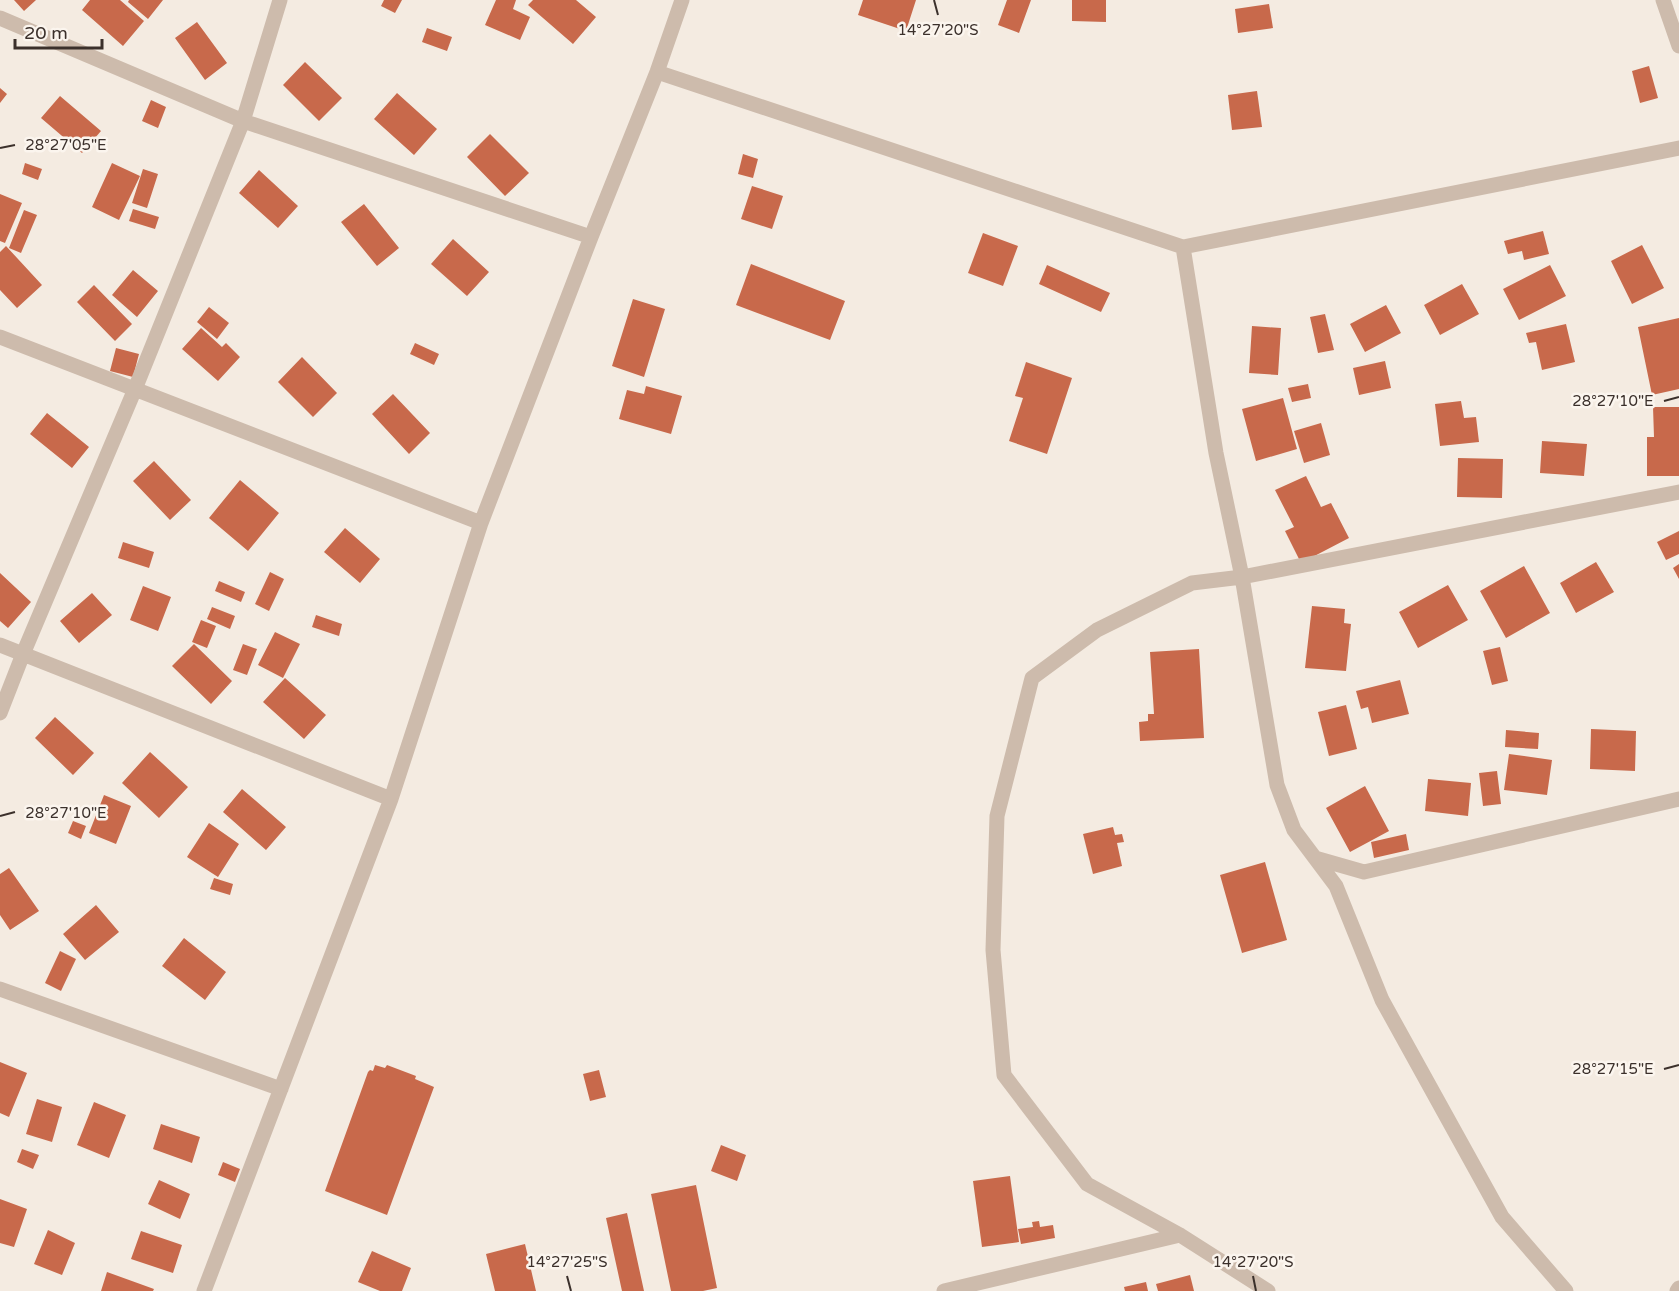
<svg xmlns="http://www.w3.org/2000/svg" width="1679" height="1291" font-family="'Varela Round',sans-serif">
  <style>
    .building { fill: #c8694b }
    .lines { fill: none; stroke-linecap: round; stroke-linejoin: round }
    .minor { stroke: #cdbbac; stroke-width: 15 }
    .ticks { fill: none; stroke: #3b302b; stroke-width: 2 }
    .ticks-label { font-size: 15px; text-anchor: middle; fill: #3b302b; stroke: #fbf5ee; stroke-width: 5; stroke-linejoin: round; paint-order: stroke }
  </style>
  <rect width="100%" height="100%" fill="#f4ebe1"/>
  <path class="building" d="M14 0H36L24 11Z
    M90 0H120L144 21 123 46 82 10Z
    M129 0H163L148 19 128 2Z
    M384 0H402L395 13 381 6Z
    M496 0H516L513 9 530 17 520 40 485 25Z
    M533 0H576L596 17 573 44 528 5Z
    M863 0H916L906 31 858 15Z
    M1007 0H1031L1019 33 998 25Z
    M1072 0H1106V22L1072 21Z
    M1269 4 1273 28 1238 33 1235 9Z
    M197 22 227 63 205 80 175 38Z
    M427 28 452 37 447 51 422 42Z
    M305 62 342 98 319 121 283 85Z
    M1649 66 1658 98 1640 103 1632 71Z
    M0 88 7 94 0 103Z
    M1257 91 1262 127 1232 130 1228 95Z
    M397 93 437 129 414 155 374 119Z
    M60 96 101 131 82 153 41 118Z
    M151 100 166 107 158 128 142 121Z
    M490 134 529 173 505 196 467 157Z
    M743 154 758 159 753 178 738 174Z
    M25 163 42 169 38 180 22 174Z
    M112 163 140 176 119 220 92 207Z
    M143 169 158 174 147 208 132 203Z
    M259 170 298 206 278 228 239 193Z
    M752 186 783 196 772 229 741 219Z
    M0 194 22 203 5 243 0 241Z
    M364 204 399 248 377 266 341 222Z
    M133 209 159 217 155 229 129 221Z
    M24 210 37 215 21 253 9 248Z
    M1543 231 1549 254 1524 260 1522 251 1508 254 1504 241Z
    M983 233 1018 246 1003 286 968 273Z
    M453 239 489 272 467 296 431 264Z
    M1642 245 1664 288 1632 304 1611 261Z
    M6 246 42 285 17 308 0 290V252Z
    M751 264 845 301 830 340 736 305Z
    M1047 265 1110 293 1101 312 1039 284Z
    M1550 265 1566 296 1519 320 1503 289Z
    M133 270 158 291 137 317 112 295Z
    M1462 284 1479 314 1440 335 1424 305Z
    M94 285 132 324 115 341 77 302Z
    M633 299 665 309 644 377 612 366Z
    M1386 305 1401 333 1365 352 1350 324Z
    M209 307 229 323 217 339 197 322Z
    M1325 314 1334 350 1318 353 1310 317Z
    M1679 318V389L1652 395 1638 327Z
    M1566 324 1575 362 1542 370 1536 342 1529 343 1526 333Z
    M1252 326 1281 328 1278 375 1249 373Z
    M201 328 222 347 226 343 240 357 218 381 182 349Z
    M415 343 439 354 434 365 410 354Z
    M116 348 139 354 133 377 110 371Z
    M302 357 337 393 313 417 278 382Z
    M1385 361 1391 388 1359 395 1353 368Z
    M1026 362 1072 378 1047 454 1009 441 1023 398 1015 396Z
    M1308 384 1311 398 1292 402 1288 388Z
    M646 386 682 396 671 434 619 419 627 390 644 394Z
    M393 394 430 433 409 454 372 414Z
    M1283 398 1297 449 1256 461 1242 409Z
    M1461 401 1464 418 1476 417 1479 442 1440 446 1435 404Z
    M1653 407H1679V476H1647V437H1654Z
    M47 413 89 447 72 468 30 434Z
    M1321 423 1330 455 1304 463 1294 431Z
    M1542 441 1587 444 1584 476 1540 473Z
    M1458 458 1503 459 1502 498 1457 497Z
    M154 461 191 500 170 520 133 481Z
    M1306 476 1321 507 1331 503 1349 538 1301 563 1285 531 1294 527 1275 490Z
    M240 480 279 513 248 551 209 518Z
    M345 528 380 559 360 583 324 552Z
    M1679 531V554L1666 560 1657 542Z
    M123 542 154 552 149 568 118 558Z
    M1596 562 1614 592 1576 613 1560 583Z
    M1679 564V579L1673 568Z
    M1524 566 1550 613 1506 638 1480 591Z
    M270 572 284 579 269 611 255 604Z
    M0 573 31 602 8 628 0 621Z
    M219 581 245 592 241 602 215 591Z
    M1448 585 1468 620 1418 648 1399 612Z
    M143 586 171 597 158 631 130 620Z
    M92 593 112 615 79 643 60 621Z
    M1312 606 1345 609 1344 623 1351 624 1346 671 1305 668Z
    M212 607 235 616 230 629 207 619Z
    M316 615 342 624 339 636 312 627Z
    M201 620 216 626 207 648 192 642Z
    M275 632 300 644 283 678 258 665Z
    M194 644 232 681 211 704 172 666Z
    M243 644 257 649 247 675 233 670Z
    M1500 647 1508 681 1492 685 1483 651Z
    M1199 649 1204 738 1140 741 1139 722 1148 721V714H1154L1150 652Z
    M285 678 326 715 304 739 263 702Z
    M1400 680 1409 714 1372 723 1368 707 1361 709 1356 691Z
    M1346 705 1357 749 1329 756 1318 712Z
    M55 717 94 753 73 775 35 738Z
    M1591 729 1636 731 1635 771 1590 769Z
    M1506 730 1539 733 1538 749 1505 747Z
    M150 752 188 787 159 818 122 783Z
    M1509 754 1552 760 1547 795 1504 790Z
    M1497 771 1501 804 1483 806 1479 773Z
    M1428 779 1471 783 1468 816 1425 811Z
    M1365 786 1389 831 1350 852 1326 808Z
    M242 789 286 827 266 850 223 812Z
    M104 795 131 806 116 844 89 833Z
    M73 821 86 826 81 839 68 833Z
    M209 823 239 844 218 877 187 857Z
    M1113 827 1115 835 1122 834 1124 842 1117 843 1122 866 1093 874 1083 834Z
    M1406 834 1409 850 1374 858 1371 842Z
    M1265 862 1287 940 1242 953 1220 875Z
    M9 868 39 911 10 930 0 915V874Z
    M214 878 233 884 230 895 210 889Z
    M96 905 119 932 85 960 63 934Z
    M184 938 226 972 205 1000 162 966Z
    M60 951 76 959 61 991 45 983Z
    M0 1062 27 1073 9 1117 0 1113Z
    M375 1065 385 1068 387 1065 416 1076 415 1079 434 1087 387 1215 325 1191 368 1072 370 1070 373 1071Z
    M599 1070 606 1097 590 1101 583 1074Z
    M37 1099 62 1107 52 1142 26 1134Z
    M94 1102 126 1115 109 1158 77 1145Z
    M161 1124 200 1137 192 1163 153 1149Z
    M721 1145 746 1155 737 1181 711 1171Z
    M22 1149 39 1155 33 1169 17 1162Z
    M223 1162 240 1169 235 1182 218 1175Z
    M1010 1176 1019 1242 982 1247 973 1181Z
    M159 1180 190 1194 180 1219 148 1204Z
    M696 1185 717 1288 703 1291H671L651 1194Z
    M0 1199 27 1209 14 1247 0 1243Z
    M627 1213 644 1291H622L606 1218Z
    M1039 1221 1040 1227 1053 1225 1055 1238 1021 1244 1018 1229 1033 1227 1032 1222Z
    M48 1230 75 1243 62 1275 34 1264Z
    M141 1231 182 1245 173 1273 131 1259Z
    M525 1244 536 1291H495L486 1254Z
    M372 1251 411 1268 402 1291H380L358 1282Z
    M107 1272 154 1289 153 1291H101Z
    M1190 1275 1194 1291H1158L1156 1284Z
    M1146 1282 1148 1291H1125L1124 1287Z"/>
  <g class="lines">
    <path class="minor" d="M1663 0 1679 46
      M0 18 243 121 591 237
      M657 72 1183 247 1679 148
      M1183 247 1216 453 1242 577 1679 492
      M0 337 481 523
      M0 645 391 799
      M0 713 23 654 135 389 243 121 280 0
      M1315 858 1336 886 1382 1000 1502 1217 1566 1291
      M0 989 281 1089
      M204 1291 391 799 481 523 591 237 657 72 682 0
      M944 1291 1180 1235
      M1268 1291 1180 1235 1087 1184 1004 1075 993 950 997 816 1032 678 1097 630 1192 583 1242 577 1277 785 1294 830 1315 858 1364 872 1679 799
      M1677 1291 1679 1288"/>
  </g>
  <path class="ticks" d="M934 0 938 15M0 148 15 145M1664 401 1679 397M0 816 15 812M1664 1069 1679 1065M567 1276 571 1291M1253 1276 1256 1291"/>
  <g class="ticks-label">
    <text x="938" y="35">14°27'20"S</text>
    <text x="66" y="150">28°27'05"E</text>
    <text x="1613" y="406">28°27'10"E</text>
    <text x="66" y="818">28°27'10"E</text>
    <text x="1613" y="1074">28°27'15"E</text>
    <text x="567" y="1267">14°27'25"S</text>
    <text x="1253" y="1267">14°27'20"S</text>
  </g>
  <path d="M15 39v9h87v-9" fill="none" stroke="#3b302b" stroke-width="3"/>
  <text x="24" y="39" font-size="18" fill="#3b302b" stroke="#fbf5ee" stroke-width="4.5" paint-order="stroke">20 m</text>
</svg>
